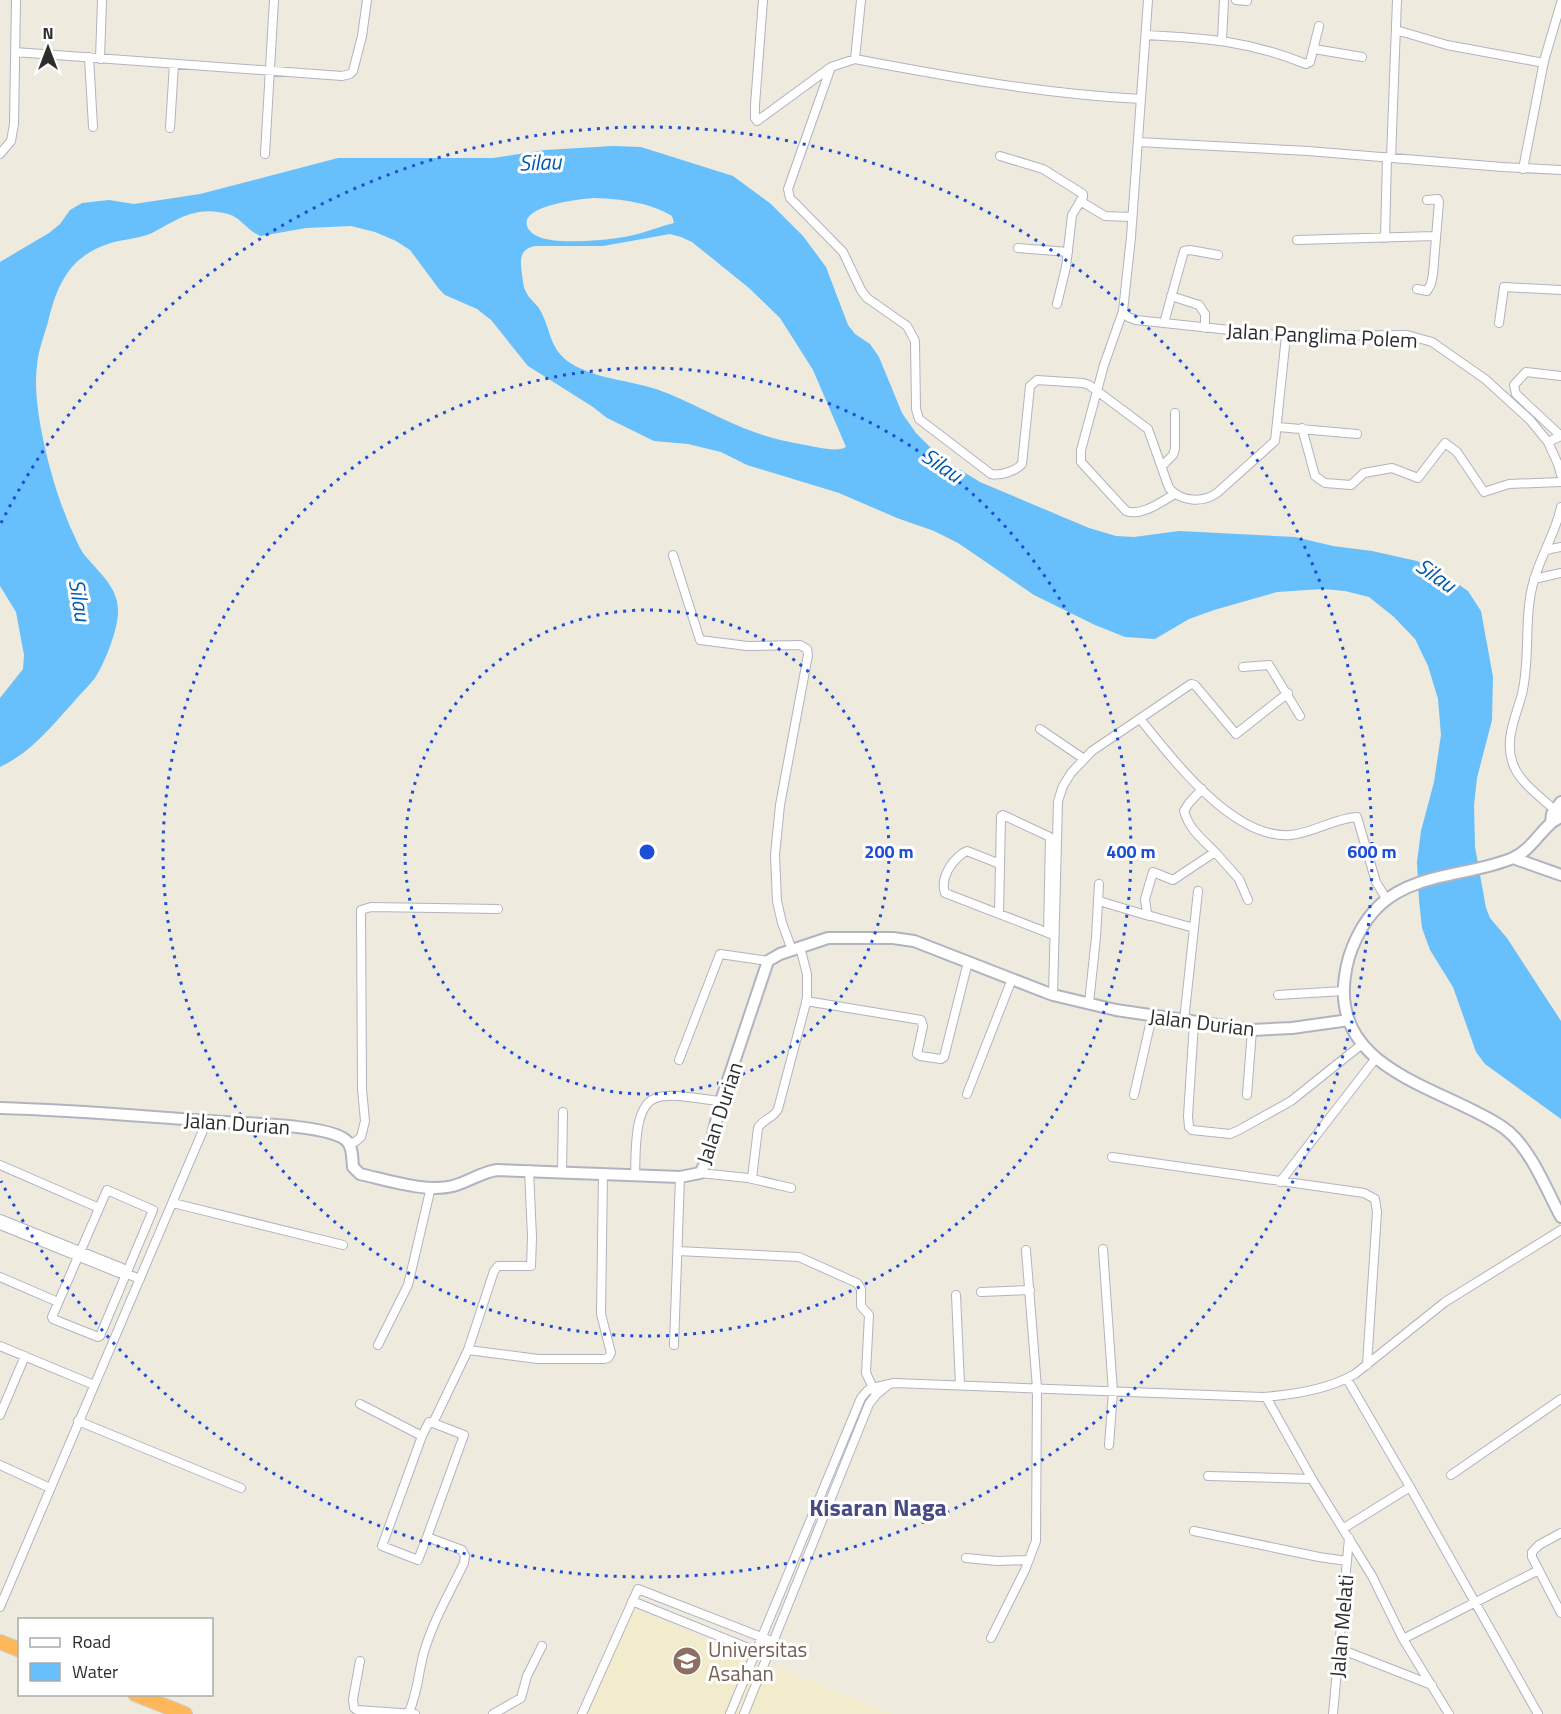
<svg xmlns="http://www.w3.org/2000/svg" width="1561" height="1714" font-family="'Titillium Web',sans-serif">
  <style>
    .education { fill: #f2ebcc }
    .water { fill: #67bffb; fill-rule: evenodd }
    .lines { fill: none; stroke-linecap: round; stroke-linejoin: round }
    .street-casing { stroke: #b2b3c1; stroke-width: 10 }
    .secondary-casing { stroke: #b2b3c1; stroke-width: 14 }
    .highway-casing { stroke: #cdcdcd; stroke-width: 16 }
    .street { stroke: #fff; stroke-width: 8 }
    .secondary { stroke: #fff; stroke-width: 10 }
    .highway { stroke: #ffb859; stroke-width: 14 }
    .ring { fill: none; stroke: #1d4ed8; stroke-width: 3; stroke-dasharray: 3 6 }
    .labels { text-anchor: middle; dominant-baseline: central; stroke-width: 6; stroke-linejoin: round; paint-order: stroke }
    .street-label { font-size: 21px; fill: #2d2d2d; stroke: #fff }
    .education-label { font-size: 21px; fill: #785e54; stroke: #fff; text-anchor: start }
    .water-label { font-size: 22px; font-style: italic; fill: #005aad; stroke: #fff }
    .quarter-label { font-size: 24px; font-weight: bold; fill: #474a83; stroke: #fff }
    .centre { fill: #1d4ed8; stroke: #fff; stroke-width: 3 }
    .ring-label { font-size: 18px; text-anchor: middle; font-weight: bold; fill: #1d4ed8; stroke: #fff; stroke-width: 6; stroke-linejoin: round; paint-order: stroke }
  </style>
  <rect width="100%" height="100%" fill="#efeade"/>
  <path class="education" d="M634 1609 892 1714H588Z"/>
  <path class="water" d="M613 146 641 147 733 176 771 204 803 236 826 267 848 325 855 334 870 344 879 357 902 413 916 433 941 458 980 482 1089 528 1116 536 1134 537 1179 531 1295 537 1333 546 1372 551 1417 561 1439 571 1468 591 1481 611 1493 677 1492 720 1477 778 1474 805 1475 847 1486 908 1490 918 1507 938 1561 1021V1119L1485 1064 1476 1052 1453 987 1430 950 1422 928 1419 900 1417 862 1421 831 1434 782 1441 735 1438 699 1428 666 1415 639 1394 617 1369 597 1345 591 1323 589 1277 592 1214 610 1189 619 1155 639 1125 637 1095 625 1034 595 958 543 934 531 897 518 839 493 747 465 721 452 688 444 654 441 607 418 593 407 528 366 491 320 477 309 445 295 439 289 410 250 396 241 375 232 351 226 306 228 261 236C248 232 242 218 228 214 196 205 178 219 152 233 139 239 121 239 108 244 69 257 57 285 48 322 44 336 38 351 37 366 31 409 54 493 73 533 76 539 79 547 83 553 96 570 118 586 118 610 119 627 105 663 95 678 88 687 78 696 71 705 49 729 30 753 0 767V698L23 669 24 655 16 612 0 586V262L49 233 60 224 70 210 82 203 109 200 134 204 200 194 338 158H493L545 150ZM594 198C621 199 649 202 672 216L674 223C661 226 647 232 634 235 613 240 566 244 546 239 539 238 529 233 527 226 521 205 581 199 594 198ZM670 234 681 237 692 242 749 288 780 318 813 370 846 447C837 452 824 448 815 447 795 443 775 440 757 433 722 421 690 401 656 389 628 380 597 379 572 364 548 349 552 331 540 310 537 304 529 299 526 292 523 287 523 280 522 274 520 261 519 249 535 246H603Z"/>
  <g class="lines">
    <g class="street-casing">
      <path id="street" d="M763 0 755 105V118L757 121 831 67 855 59C950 77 1044 94 1141 99
        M1148 0 1131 237 1123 311 1128 317 1136 320 1164 323 1286 336 1407 335 1432 342 1485 379 1530 420 1548 442 1558 464 1561 475
        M1236 0 1247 1
        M1396 30 1447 45 1544 63
        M1146 35C1205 38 1250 41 1306 64L1310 62 1319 26
        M1222 40 1224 0
        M1314 49 1362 57
        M15 52 342 76 350 74 353 71 362 36 367 0
        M89 57 93 127
        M100 59 102 0
        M855 59 861 0
        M831 67 788 189 790 198 843 252 861 290 867 298 907 326 915 341 916 409 919 419 991 474C1000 476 1016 471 1022 464L1030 386 1037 380 1083 383 1089 385 1148 429 1169 488C1181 502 1203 503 1217 493L1275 441 1286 336
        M170 128 174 64
        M1138 142 1308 151 1502 167 1561 170
        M0 154 11 141 14 124 16 0
        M265 154 274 0
        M1000 156 1043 169 1083 194V197L1072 215 1066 267 1057 304
        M1391 158 1397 0
        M1523 169 1544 61 1561 3
        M1080 201 1105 216 1132 217
        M1385 238 1387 157
        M1297 240 1435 236
        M1018 248 1068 252
        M1417 289 1427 291 1431 284 1433 274 1439 202 1438 199 1427 200
        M1171 296 1199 305 1205 314V328
        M1123 311 1104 365 1081 450V462L1126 511C1142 517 1162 501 1175 494
        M1164 323 1184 251 1190 250 1218 255
        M1499 323 1504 287 1561 290
        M1278 427 1357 434
        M1302 428 1315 476 1325 483 1351 485 1364 473 1392 468 1418 478 1445 443 1457 452 1484 492 1509 484 1561 482
        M1548 442 1561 436 1516 394 1514 385 1526 372 1561 376
        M1162 466 1173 455 1175 449V413
        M1546 550 1561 547
        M673 555 700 640 747 646 800 645 807 649 808 655 780 805 775 855 777 901 782 923 792 950
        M1534 579 1561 573
        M1243 667 1269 665 1300 716
        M1140 719C1173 759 1233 840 1291 835 1313 833 1335 818 1357 817L1376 882 1387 900
        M1040 729 1084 759
        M1557 812C1542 798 1517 781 1512 761 1505 738 1516 716 1522 694 1531 656 1523 617 1534 580 1541 555 1556 532 1561 507
        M1215 852 1239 879 1248 900
        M1000 864 967 851 963 853C951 862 940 878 945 893L1051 934
        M1099 901 1149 916
        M999 914 1001 816 1003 815 1050 837 1048 933
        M1194 928 1151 916 1147 914 1145 899 1153 872 1173 880 1215 852C1202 839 1189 829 1184 811L1189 803 1202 789
        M1053 995 1058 801 1063 786 1071 773 1092 751 1191 684 1195 685 1236 734 1288 693
        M1278 995 1343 991
        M806 1001 921 1020 923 1026 917 1054 920 1056 941 1059 944 1057 968 962
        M1089 1003 1096 937 1099 884
        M1184 1021 1198 891
        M1194 1023 1188 1116 1189 1127 1192 1130 1230 1134 1239 1130 1291 1101 1361 1045
        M679 1060 720 954 768 961
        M967 1094 1012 979
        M1134 1095 1152 1016
        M1247 1095 1252 1030
        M349 1143 355 1142 361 1137 365 1121 362 1089 361 910 371 907 498 909
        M1112 1157 1364 1193 1375 1199 1377 1212 1367 1365
        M0 1165 99 1208
        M562 1171 563 1112
        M700 1173 748 1178 791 1188
        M635 1175C636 1155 633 1105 656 1098 673 1092 703 1100 721 1101
        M752 1178 758 1128C763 1119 774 1118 778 1109L807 999V974L800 947
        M1280 1182 1376 1058
        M107 1190 153 1210 100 1336 98 1337 53 1319 52 1317Z
        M173 1203 343 1245
        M0 1219 122 1268 125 1273
        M0 1225 119 1273H125L140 1279
        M1103 1249 1113 1392 1109 1445
        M678 1251 799 1257 857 1283 861 1289V1306L869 1315 866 1373 875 1392
        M0 1277 58 1302
        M981 1292 1030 1290
        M956 1295 960 1385
        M378 1345 408 1285 431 1187
        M674 1345 680 1177
        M0 1346 94 1385
        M468 1350 538 1359H604L608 1358 611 1353 601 1314 603 1173
        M1347 1379 1410 1487 1538 1714
        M1266 1397 1312 1479 1372 1576 1403 1639 1449 1714
        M360 1404 422 1436 382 1546 418 1560 427 1537
        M0 1415 25 1356
        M78 1421 241 1488
        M422 1436 429 1422 433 1423
        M0 1465 50 1488
        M1451 1475 1561 1399
        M1208 1476 1312 1479
        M1344 1528 1410 1487
        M1194 1531 1319 1557 1347 1561
        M1561 1533 1539 1545 1532 1552V1557L1561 1613
        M966 1558 997 1561 1029 1560
        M632 1601 768 1656
        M0 1607 207 1121
        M991 1638 1025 1570 1036 1541 1037 1388 1026 1250
        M1403 1639 1539 1570
        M1340 1649 1432 1685
        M360 1661 353 1699 354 1708 357 1710 415 1714
        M408 1714C418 1694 418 1673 424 1652 433 1621 450 1592 464 1563L465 1556 462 1550 427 1537 464 1435 433 1423 468 1350 494 1271 498 1266H531L532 1237 529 1170
        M493 1714 521 1698 527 1676 542 1646
        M582 1714 638 1589 774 1642
        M730 1714 861 1398 867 1391 872 1388 894 1383 1262 1397C1292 1395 1329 1389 1355 1374L1445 1302 1561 1230
        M744 1714 869 1404 876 1395 887 1386
        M1333 1714 1349 1538"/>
    </g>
    <g class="secondary-casing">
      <path id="secondary" d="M1561 817C1557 819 1553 821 1550 824 1538 835 1529 851 1513 858 1471 876 1417 872 1381 904 1362 921 1348 951 1345 976 1333 1057 1412 1080 1470 1109 1484 1116 1498 1122 1509 1132 1532 1152 1547 1191 1561 1217
        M1551 823 1552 814 1561 802
        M1513 858 1561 875
        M0 1108C75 1110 150 1117 225 1122 254 1124 320 1125 343 1138 353 1144 352 1157 353 1167L360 1174C387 1180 427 1193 453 1186 468 1182 482 1172 497 1170L680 1177 700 1173 707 1160 721 1101 768 961 780 954 828 938H893L914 941 1053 995 1116 1010 1252 1030 1292 1028 1349 1020"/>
    </g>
    <g class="highway-casing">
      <path id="highway" d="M0 1642 20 1650
        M135 1694 185 1714"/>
    </g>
    <use href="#street" class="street"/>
    <use href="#secondary" class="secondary"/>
    <use href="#highway" class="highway"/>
  </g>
  <g class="ring">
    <circle cx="647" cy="852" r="242"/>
    <circle cx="647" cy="852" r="484"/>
    <path d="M1 523A725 725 0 1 1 1 1181"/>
  </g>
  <defs>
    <g id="university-disc" transform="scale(1.5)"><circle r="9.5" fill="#8d6e63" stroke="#fff"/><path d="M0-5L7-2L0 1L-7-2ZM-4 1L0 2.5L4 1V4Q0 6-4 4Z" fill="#fff"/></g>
  </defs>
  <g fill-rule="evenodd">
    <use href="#university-disc" x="687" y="1661"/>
  </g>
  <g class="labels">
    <g class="street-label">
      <text transform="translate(1322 335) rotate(3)">Jalan Panglima Polem</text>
      <text transform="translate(1202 1022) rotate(7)">Jalan Durian</text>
      <text transform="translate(719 1113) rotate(-72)">Jalan Durian</text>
      <text transform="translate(237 1123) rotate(4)">Jalan Durian</text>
      <text transform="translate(1341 1626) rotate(-85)">Jalan Melati</text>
    </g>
    <g class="education-label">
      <text x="708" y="1649">Universitas<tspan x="708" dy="24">Asahan</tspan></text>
    </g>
    <g class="water-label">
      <text transform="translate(540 162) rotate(-2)">Silau</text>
      <text transform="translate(942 465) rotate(34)">Silau</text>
      <text transform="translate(1436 575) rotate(35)">Silau</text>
      <text transform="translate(80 600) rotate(81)">Silau</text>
    </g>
    <g class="quarter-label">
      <text x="878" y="1507">Kisaran Naga</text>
    </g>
  </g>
  <circle cx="647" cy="852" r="9" class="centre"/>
  <g class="ring-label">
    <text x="889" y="858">200 m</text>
    <text x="1131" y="858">400 m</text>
    <text x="1372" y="858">600 m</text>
  </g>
  <rect x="18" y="1618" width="195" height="78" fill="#ffffff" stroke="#ababab" stroke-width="1.5"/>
  <rect x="30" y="1638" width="30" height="9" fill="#ffffff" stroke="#ababab" stroke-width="1.5"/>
  <text x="72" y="1648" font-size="18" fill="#2d2d2d">Road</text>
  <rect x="30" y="1663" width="30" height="18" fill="#67bffb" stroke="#ababab" stroke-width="1.5"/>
  <text x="72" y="1678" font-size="18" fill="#2d2d2d">Water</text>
  <g transform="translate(48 48)" stroke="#ffffff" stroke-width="4.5" paint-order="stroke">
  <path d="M0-4.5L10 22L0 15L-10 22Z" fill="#2d2d2d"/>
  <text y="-9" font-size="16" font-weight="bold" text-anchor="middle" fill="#2d2d2d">N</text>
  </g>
</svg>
